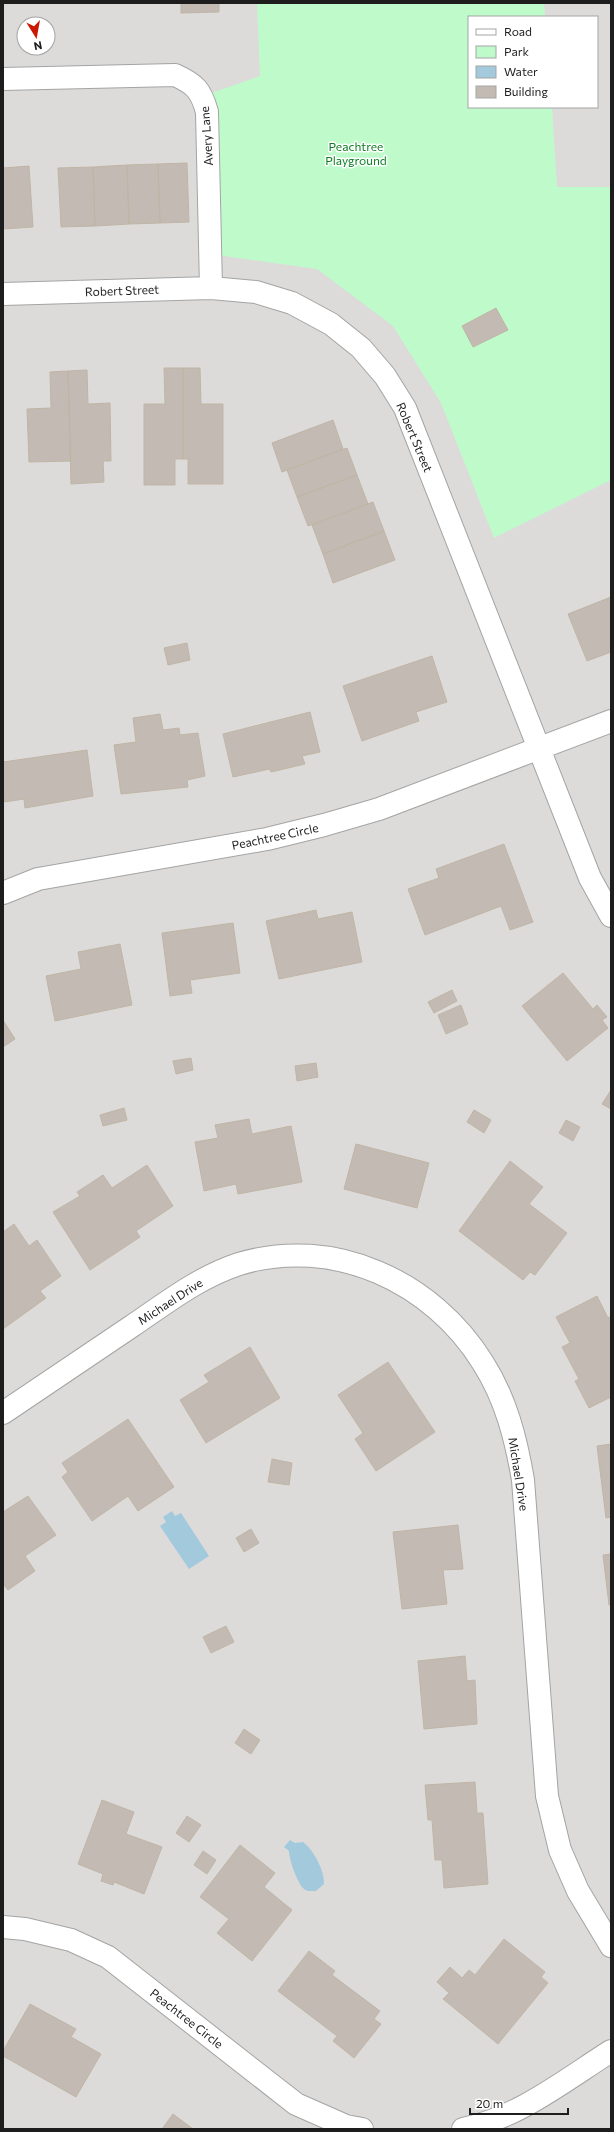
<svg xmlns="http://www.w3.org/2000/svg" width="614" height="2132" font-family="Commissioner,sans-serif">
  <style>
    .residential { fill: #dcdbda; fill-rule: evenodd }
    .park { fill: #bffacb }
    .water { fill: #a3c9dd }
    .building { fill: #c3bbb3; stroke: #c0b5a5 }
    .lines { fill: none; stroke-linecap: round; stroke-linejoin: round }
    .minor-casing { stroke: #a4a4a4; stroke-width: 24 }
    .minor { stroke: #fff; stroke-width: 22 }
    .labels { text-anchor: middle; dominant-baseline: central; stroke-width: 3; stroke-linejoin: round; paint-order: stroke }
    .street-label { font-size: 12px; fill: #1d1d1d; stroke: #fff }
    .park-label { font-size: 12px; fill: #0a7d21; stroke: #fff }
  </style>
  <rect width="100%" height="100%" fill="#efece3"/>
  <path class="residential" d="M3 3H611V2129H3ZM469 17H597V107H469ZM24 24H48V48H24Z"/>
  <path class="park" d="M257 3H544L545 17H469V107H552L557 187H611V480L494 538 441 403 393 326 317 269 210 254 203 96 260 76Z"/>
  <path class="water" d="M172 1511 175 1516 181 1513 209 1556 189 1569 160 1526 166 1522 163 1517Z
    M290 1840 295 1843 303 1842C313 1849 325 1871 324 1884L316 1891C311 1891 306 1892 303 1888 297 1882 289 1859 289 1851L284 1847Z"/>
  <path class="building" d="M181 3H219V12L181 13Z
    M187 163 189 222 160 223 158 164Z
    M158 164 160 223 129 224 127 165Z
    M127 165 129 224 95 226 93 167Z
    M29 166 33 227 3 229V168Z
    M93 167 95 226 61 227 58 168Z
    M496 308 508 330 473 347 462 326Z
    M164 368H183V459H175V485H144V404H165Z
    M183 368H200L201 404H223V484H188V459H183Z
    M87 370 88 404 110 403 111 461H103L104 482 71 484 68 371Z
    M68 371 71 461 29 462 27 409 51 408 50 372Z
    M333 420 343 449 282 472 272 443Z
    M347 448 357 475 297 497 287 470Z
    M357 475 368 504 308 526 297 497Z
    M373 502 384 531 323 554 312 525Z
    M384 531 395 560 333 583 323 554Z
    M611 597V652L587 661 568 614Z
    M187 643 190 660 168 665 164 648Z
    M432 656 447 702 416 712 419 721 362 741 343 686Z
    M310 712 320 752 302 756 305 764 271 772 270 769 233 777 223 734Z
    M160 714 163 730 179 728 180 735 198 733 205 776 187 780 188 787 121 794 114 745 136 742 133 718Z
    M87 750 93 796 25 808 24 799 4 802 3 762Z
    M504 844 533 922 510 930 501 906 425 935 408 889 439 878 436 869Z
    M316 910 318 919 352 912 362 962 279 979 266 921Z
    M233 923 240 973 190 980 192 993 170 996 162 933Z
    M120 944 132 1005 55 1021 46 976 81 969 78 952Z
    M563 973 593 1009 597 1005 607 1017 602 1020 608 1028 567 1061 522 1006Z
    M452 990 457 1001 434 1013 428 1002Z
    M461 1005 468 1024 446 1034 438 1015Z
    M3 1020 15 1039 3 1047Z
    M191 1058 193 1070 176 1074 173 1061Z
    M316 1063 318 1077 297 1081 295 1066Z
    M611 1090V1109L602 1104Z
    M124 1108 127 1120 103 1126 100 1115Z
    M474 1110 491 1120 484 1133 467 1122Z
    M249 1119 252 1134 291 1126 302 1182 238 1194 236 1184 204 1191 195 1142 218 1138 215 1125Z
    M566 1120 580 1127 573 1141 559 1133Z
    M356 1144 429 1163 417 1208 344 1189Z
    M510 1161 543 1187 529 1204 567 1233 535 1275 530 1272 523 1280 459 1231Z
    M147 1165 173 1206 136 1231 140 1237 90 1270 53 1212 80 1196 77 1192 103 1175 112 1188Z
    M14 1224 29 1246 37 1240 61 1276 40 1291 46 1298 3 1329V1232Z
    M597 1296 608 1318 611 1316V1397L589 1408 575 1381 579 1379 562 1347 570 1343 556 1317Z
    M250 1347 280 1398 206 1443 180 1400 209 1382 204 1375Z
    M388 1362 435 1432 376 1471 355 1439 363 1433 338 1395Z
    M128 1419 174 1487 138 1511 128 1496 92 1521 62 1477 68 1472 62 1463Z
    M611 1444V1517L606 1518 597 1446Z
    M272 1459 292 1463 289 1485 268 1482Z
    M28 1496 56 1535 25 1556 35 1571 8 1590 3 1584V1512Z
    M458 1525 463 1569 443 1570 447 1604 402 1609 393 1532Z
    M251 1529 259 1543 244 1552 236 1538Z
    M611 1554V1605H609L603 1555Z
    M226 1626 234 1642 211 1653 203 1637Z
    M465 1656 467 1681 475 1680 477 1724 424 1729 418 1661Z
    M244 1729 260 1740 251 1754 235 1743Z
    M475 1782 477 1813H483L488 1884 444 1888 442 1860H435L432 1820H428L425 1785Z
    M102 1800 134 1812 126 1834 162 1847 144 1894 114 1882 113 1885 101 1881 103 1874 78 1864Z
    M187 1816 201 1825 189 1842 176 1833Z
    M240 1845 275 1873 264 1887 292 1910 252 1961 217 1933 229 1919 200 1897Z
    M203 1851 216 1860 207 1874 194 1865Z
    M504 1939 545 1972 541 1977 548 1983 498 2044 443 1999 449 1993 437 1982 450 1967 462 1978 469 1970 475 1975Z
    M309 1951 335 1971 332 1975 380 2011 374 2019 381 2024 354 2058 333 2041 337 2036 278 1991Z
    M30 2004 76 2029 71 2037 101 2054 76 2097 3 2056V2051Z
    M173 2114 193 2129H162Z"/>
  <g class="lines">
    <g class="minor-casing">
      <path id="minor" d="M3 79 175 75C195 84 201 90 207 112L211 288
        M3 294 211 288 256 292 292 303 331 324 361 348 385 376 405 408 590 878 611 916
        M3 893 38 879 267 839 324 825 379 809 611 721
        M3 1413C46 1384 89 1355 132 1326 166 1303 199 1277 239 1264 334 1235 433 1282 483 1363 506 1399 516 1439 523 1480L547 1796 560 1850 578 1891 611 1946
        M3 1927 25 1929 71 1940 108 1957 296 2104 346 2126 362 2129
        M463 2129C518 2118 565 2080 611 2051"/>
    </g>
    <use href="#minor" class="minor"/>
  </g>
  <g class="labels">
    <g class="street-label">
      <text transform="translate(206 136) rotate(-94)">Avery Lane</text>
      <text transform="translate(122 290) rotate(-2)">Robert Street</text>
      <text transform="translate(415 437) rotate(67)">Robert Street</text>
      <text transform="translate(275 836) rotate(-12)">Peachtree Circle</text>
      <text transform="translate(170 1301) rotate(-33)">Michael Drive</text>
      <text transform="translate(519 1474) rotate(81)">Michael Drive</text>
      <text transform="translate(187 2018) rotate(38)">Peachtree Circle</text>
    </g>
    <g class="park-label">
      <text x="356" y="146">Peachtree<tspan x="356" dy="14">Playground</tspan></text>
    </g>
  </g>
  <rect width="614" height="2132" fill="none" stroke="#1d1d1d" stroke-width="8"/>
  <rect x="468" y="16" width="130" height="92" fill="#ffffff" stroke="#a5a5a5"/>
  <rect x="476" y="29" width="20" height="6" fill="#ffffff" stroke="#a5a5a5"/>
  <text x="504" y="36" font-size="12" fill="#1d1d1d">Road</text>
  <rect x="476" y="46" width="20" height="12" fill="#bffacb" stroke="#a5a5a5"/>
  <text x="504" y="56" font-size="12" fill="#1d1d1d">Park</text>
  <rect x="476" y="66" width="20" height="12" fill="#a3c9dd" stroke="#a5a5a5"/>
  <text x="504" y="76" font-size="12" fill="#1d1d1d">Water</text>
  <rect x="476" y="86" width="20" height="12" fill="#c3bbb3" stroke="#a5a5a5"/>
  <text x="504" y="96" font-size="12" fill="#1d1d1d">Building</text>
  <g transform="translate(36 36) rotate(169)"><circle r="19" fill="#ffffff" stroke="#a5a5a5"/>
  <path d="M0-3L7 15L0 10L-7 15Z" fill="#cb1800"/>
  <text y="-6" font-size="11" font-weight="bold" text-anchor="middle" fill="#1d1d1d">N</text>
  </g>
  <path d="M470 2108v6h98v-6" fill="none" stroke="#1d1d1d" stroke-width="2"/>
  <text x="476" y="2108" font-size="12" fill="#1d1d1d" stroke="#ffffff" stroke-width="3" paint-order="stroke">20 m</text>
</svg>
